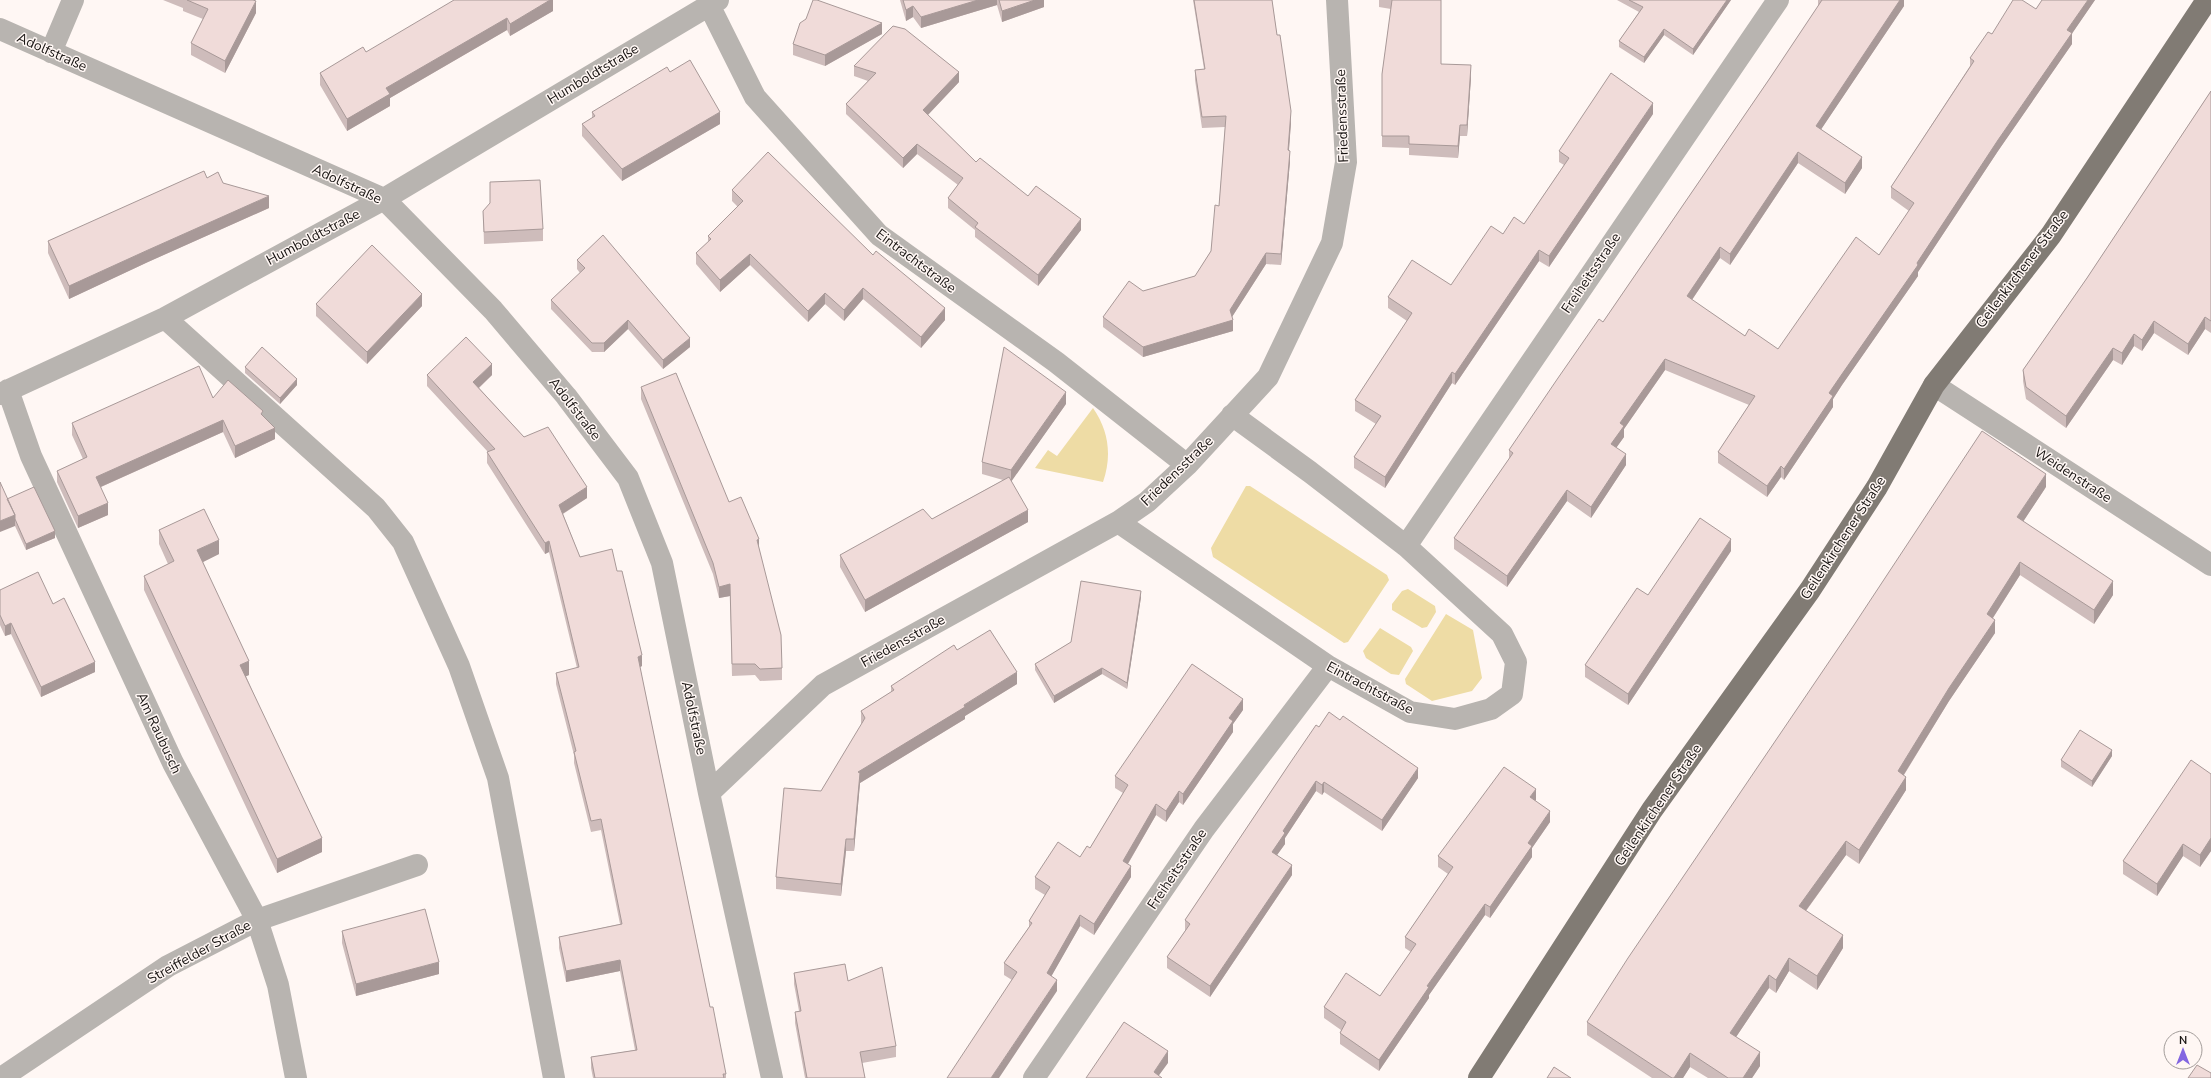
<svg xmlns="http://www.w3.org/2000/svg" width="2211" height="1078" font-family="'Nunito Sans',sans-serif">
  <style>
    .green { fill: #eedca5 }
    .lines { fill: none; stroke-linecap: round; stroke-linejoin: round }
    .minor { stroke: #b8b4b0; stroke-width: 22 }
    .major { stroke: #817b74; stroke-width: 22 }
    .wall { fill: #cebcbb }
    .shaded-wall { fill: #a89998 }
    .building { fill: #f0dbd9; stroke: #a89998 }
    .labels { text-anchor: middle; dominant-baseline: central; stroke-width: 3; stroke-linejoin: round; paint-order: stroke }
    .street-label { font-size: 14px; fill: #191513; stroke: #fff7f4 }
  </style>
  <rect width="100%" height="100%" fill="#fff7f4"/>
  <path class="green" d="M1093 408C1109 431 1112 456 1103 482L1035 468 1048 450 1057 456Z
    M1246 486H1250L1387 575 1389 580 1348 642 1344 643 1213 557 1211 548Z
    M1408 589 1435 606 1436 612 1427 627 1422 628 1392 610V604L1402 591Z
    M1446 614 1473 630 1482 678 1472 691 1432 701 1406 684 1405 679Z
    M1380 628 1411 647 1413 651 1399 675 1391 674 1366 658 1363 651Z"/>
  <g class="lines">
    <path class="minor" d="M709 0V5L755 97 879 235 1056 362 1187 465
      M0 29 384 199 493 310 566 396 628 478 662 563 709 793 772 1078
      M51 52 73 0
      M165 318 376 508 403 542 459 666 498 778 554 1078
      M1934 385 2211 565
      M8 390 31 456 173 763 257 920 278 985 296 1078
      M0 394 165 318 384 199 718 0
      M1118 522 1328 666 1410 712 1455 719 1491 709 1512 694 1516 662 1502 634 1406 546 1310 472 1232 415
      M1406 546 1778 0
      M709 793 823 685 1118 522 1147 502 1187 465 1268 377 1332 243 1346 162 1337 0
      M1 1078 168 966 257 920 417 865
      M1034 1078 1204 829 1328 666"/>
    <path class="major" d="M1479 1078 1652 810 1810 590 1877 487 1934 385 2051 235 2207 0"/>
  </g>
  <path class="wall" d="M163 0H253L256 13 225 73 191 55V43L203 19 183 11V8Z
    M553 0V11L510 36 507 30 390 98V106L347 131 320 85V73L366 52Z
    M900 0H1044V7L1002 22 997 5 921 28 913 17 906 21Z
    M1193 0H1272L1277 35 1291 122 1289 151 1290 161 1281 265 1266 264 1232 317 1233 331 1143 357 1103 327V317L1143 291 1195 276 1211 251 1219 206 1225 127 1202 128 1195 80V70L1204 69Z
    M1379 0H1441V64L1471 77 1467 136H1460L1458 158 1409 155V148L1382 147V74L1391 9 1379 7Z
    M1617 0H1731L1693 55 1664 35 1644 63 1619 47V41L1639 12Z
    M1818 0H1904V6L1821 129 1862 168 1845 194 1798 163 1730 265 1720 258 1692 300 1745 336 1778 349 1879 255 1909 211 1891 198V187L1970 66V58L1992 34 2036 9 2042 0H2095L2072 33V44L1998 151 1918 272V276L1842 385 1833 399V407L1784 480 1781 477 1767 497 1718 463V452L1749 405 1665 370 1624 429V437L1616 448 1626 465 1591 518 1567 501 1507 587 1454 549V538L1509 459V450L1603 322 1770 78 1818 7Z
    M806 19 882 34 825 66 793 55V44Z
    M854 66 959 82 928 115 976 162 1028 196 1081 230 1038 286 975 237V230L948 208V198L958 185 917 154 903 168 846 114V104L868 81 854 76Z
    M670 72 720 124 622 181 582 136V124L592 118V112Z
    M2211 91V333L2205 329 2188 355 2154 333 2142 351 2134 346 2122 365 2113 360 2066 428 2026 399 2023 381V370L2087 278Z
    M1653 114 1549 267 1539 261 1455 385 1452 383 1385 488 1354 468V457L1376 424 1355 411V400L1407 321 1388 308V297L1451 285 1503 234 1524 224 1564 165 1559 162V151Z
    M207 178 223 183 269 208 148 262 69 299 48 253V241Z
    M490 182 543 229V241L484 244 483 211 490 204Z
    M732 190 873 255 945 320 921 348 863 299 844 321 825 304 808 322 750 265 720 292 696 264V253L708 242V236L738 207 732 201Z
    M577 260 690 347 663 369 628 329 604 352H592L551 309V300L580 273 577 269Z
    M316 304 422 306 367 364 316 316Z
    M245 367 297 385 280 404 245 373Z
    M427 375H492L479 388 524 437 587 498 563 514 580 557 617 571 642 666 640 667 710 1007 726 1074V1078H593L591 1068V1057L635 1050 620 971 566 982 559 948V937L620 924 601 830 591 832 574 763V755L556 684V673L577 668 549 552 545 554 487 463V452H488L427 386Z
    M641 387 729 502 759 548 782 668V680L760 681 755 675 732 676 730 596 719 598 713 574 641 399Z
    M213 398 263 416 275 439 235 458 223 432 101 487 108 515 78 528 57 482V471L83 459 72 435V423Z
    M1066 404 1011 481 1028 522 865 612 840 567V555L932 519 1003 480 982 474V462Z
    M2046 487 2023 521 2113 595 2094 624 2020 575 1993 618 1995 633 1949 701 1904 775 1906 790 1859 864 1846 855 1806 911 1843 948 1817 990 1789 971 1776 993 1769 988 1736 1037 1760 1066 1752 1078H1708L1690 1067 1683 1078H1652L1587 1035V1022Z
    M7 499 55 538 26 550 15 526Z
    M159 530 219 554 203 562 249 675 246 676 322 852 277 873 144 590V576L168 564 159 544Z
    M1731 551 1628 705 1585 677V665L1648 595Z
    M0 590 53 604 95 672 41 697 11 634 5 636 0 625Z
    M1141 597 1127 689 1102 674 1054 703 1035 670V664L1071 642Z
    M957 650 1017 684 965 716V719L860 783 854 851H846L841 896 776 889V877L821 791 862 724 861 723V711L891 692V686Z
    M1243 710 1233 724V732L1183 805 1179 802 1166 822 1156 815 1128 864 1131 877 1094 935 1080 926 1051 976 1057 991 1012 980 1004 975V963L1029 927V921L1045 895 1035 889V877L1080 857 1090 848 1123 793 1115 788V776Z
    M2112 756 2092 787 2061 767V760Z
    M1288 766 1418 778 1382 831 1324 792 1322 795 1316 791 1285 838V844L1277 855 1292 875 1210 997 1167 968V957L1185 931V920Z
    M2211 774V851L2200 867 2183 856 2157 896 2123 874V861Z
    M1536 800 1535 801 1550 822 1532 848V857L1490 918 1485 915 1429 995V998L1379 1071 1340 1044V1033L1341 1030 1324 1018V1007L1380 996 1411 952 1405 948V937L1448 874 1438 867V856Z
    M342 931 439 974 356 996 342 943Z
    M794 973 848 981 896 1046V1057L862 1063 865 1078H805L795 1023V1012L799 1011 794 984Z"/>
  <path class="shaded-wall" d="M550 0H553V11L510 36V24Z
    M978 0H997V5L921 28V17Z
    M1035 0H1044V7L1002 22V11Z
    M1727 0H1731L1693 55V49Z
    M1900 0H1904V6L1816 137V126Z
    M2088 0H2095L2067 41V30Z
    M256 1V13L225 73V61Z
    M913 6V17L906 21V10Z
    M507 18V30L390 98V106L347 131V119L386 88Z
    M882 23V34L825 66V55Z
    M1664 29V35L1644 63V57Z
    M2072 33V44L1998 151 1918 272V276L1842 385 1833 399V407L1784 480V469L1829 393 1998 140Z
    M1471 65V77L1467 136V125Z
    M959 72V82L923 120V110Z
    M1653 103V114L1549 267V256Z
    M1291 111V122L1288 161V150Z
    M720 112V124L622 181V169Z
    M1460 125V136L1458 158V146Z
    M917 144V154L903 168V158Z
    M1290 151V161L1281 265V254Z
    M1798 152V163L1730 265V254Z
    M1862 157V168L1845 194V183Z
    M269 196V208L148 262 69 299V286L148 250Z
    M1081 219V230L1038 286V275Z
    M1720 247V258L1687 307V296Z
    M1539 250V261L1455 385V374Z
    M1266 253V264L1230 320V310Z
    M750 254V265L720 292V280Z
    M863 288V299L844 321V310Z
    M825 293V304L808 322V311Z
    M422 294V306L367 364V352Z
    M945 308V320L921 348V337Z
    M2205 317V329L2188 355V344Z
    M628 320V329L604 352V343Z
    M1233 320V331L1143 357V347Z
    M2154 321V333L2142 351V340Z
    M2134 334V346L2122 365V353Z
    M690 338V347L663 369V360Z
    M2113 348V360L2066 428V416Z
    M1665 359V370L1624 429V437L1611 455V444L1620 423Z
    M492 364V375L473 393V382Z
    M1452 372V383L1385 488V477Z
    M297 379V385L280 404V398Z
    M1066 392V404L1011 482V470Z
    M223 420V432L96 489V477Z
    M275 428V439L235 458V446Z
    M1626 454V465L1591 518V507Z
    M1781 466V477L1767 497V486Z
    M2046 474V487L2017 531V517Z
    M587 487V498L559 516V505Z
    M1567 490V501L1507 587V576Z
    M108 503V515L78 528V516Z
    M1028 510V522L865 612V600Z
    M15 515V526L0 532V521Z
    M55 531V538L26 550V544Z
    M759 539V551L757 540Z
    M1731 539V551L1628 705V694Z
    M219 540V554L197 565V550Z
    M549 541V552L545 554V543Z
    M2020 562V575L1987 627V614Z
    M2113 581V595L2094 624V610Z
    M730 584V596L719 598V587Z
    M1141 591V597L1127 689V683Z
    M1995 620V633L1949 701 1898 784V771L1949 688Z
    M11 623V634L5 636V626Z
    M642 655V666L638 668V657Z
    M249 661V675L240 679V665Z
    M95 662V672L41 697V687Z
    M1102 668V674L1054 703V696Z
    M1017 672V684L965 716V719L860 783 854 851V839L858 772Z
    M1243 699V710L1233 724V732L1183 805V794L1229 718Z
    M2112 750V756L2092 787V781Z
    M1418 768V778L1382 831V820Z
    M1906 777V790L1859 864V850Z
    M1316 781V791L1285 838V844L1272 862V852L1283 831Z
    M1324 782V792L1322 795V785Z
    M1536 789V800L1530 808V797Z
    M1179 791V802L1166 822V811Z
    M1156 804V815L1123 872V861Z
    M1550 811V822L1532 848V857L1490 918V907L1528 843Z
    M322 838V852L277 873V859Z
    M2211 838V851L2200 867V855Z
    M846 839V851L841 896V884Z
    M1846 841V855L1799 920V906Z
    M2183 844V856L2157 896V884Z
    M1292 865V875L1210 997V986Z
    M1131 866V877L1094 935V924Z
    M1485 904V915L1429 995V998L1379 1071V1060L1427 986Z
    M1080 915V926L1047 984V973Z
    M1843 935V948L1817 990V976Z
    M1789 958V971L1776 993V980Z
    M620 960V971L566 982V971Z
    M439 962V974L356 996V984Z
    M1769 975V988L1730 1046V1033Z
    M1057 980V991L999 1078H991Z
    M1168 1051V1063L1157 1078 1154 1072Z
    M1760 1052V1066L1752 1078H1743Z
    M1690 1053V1067L1683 1078H1674Z"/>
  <path class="building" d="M187 0H253L256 1 225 61 191 43 208 9Z
    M454 0H550L510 24 507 18 386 88 390 94 347 119 320 73 363 47 366 52Z
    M813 0H817L882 23 825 55 793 44 800 23 806 19Z
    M903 0H978L921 17 913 6 906 10Z
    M999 0H1035L1002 11Z
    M1194 0H1272L1277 35H1280L1291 111 1288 150 1290 151 1281 254 1266 253 1230 310 1233 320 1143 347 1103 317 1129 281 1143 291 1195 276 1211 251 1215 205 1219 206 1226 116 1202 117 1195 70 1205 69Z
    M1392 0H1441V64L1471 65 1467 125H1460L1458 146 1409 144V136H1382V74Z
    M1629 0H1727L1693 49 1664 29 1644 57 1619 41 1643 7Z
    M1822 0H1900L1816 126 1862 157 1845 183 1798 152 1730 254 1720 247 1687 296 1745 336 1749 329 1778 349 1856 237 1879 255 1914 203 1891 187 1974 61 1970 58 1988 32 1992 34 2013 0H2022L2036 9 2042 0H2088L2067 30 2072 33 1998 140 1917 263 1918 265 1842 374 1829 393 1833 396 1784 469 1781 466 1767 486 1718 452 1755 396 1665 359 1620 423 1624 426 1611 444 1626 454 1591 507 1567 490 1507 576 1454 538 1513 453 1509 450 1558 378 1599 319 1603 322 1770 78Z
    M893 26 905 29 959 72 923 110 976 162 980 158 1028 196 1036 186 1081 219 1038 275 975 227 978 223 948 198 963 178 917 144 903 158 846 104 876 73 854 66Z
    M690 60 720 112 622 169 582 124 595 116 592 112 667 67 670 72Z
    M1611 73 1653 103 1549 256 1539 250 1455 374 1452 372 1385 477 1354 457 1381 416 1355 400 1412 313 1388 297 1412 260 1451 285 1491 226 1503 234 1514 217 1524 224 1569 158 1559 151Z
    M2211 91V321L2205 317 2188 344 2154 321 2142 340 2134 334 2122 353 2113 348 2066 416 2026 387 2023 370 2087 278Z
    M768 152 873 255 876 251 945 308 921 337 863 288 844 310 825 293 808 311 750 254 720 280 696 253 711 239 708 236 743 201 732 190Z
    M204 171 207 178 218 172 223 183 269 196 148 250 69 286 48 241Z
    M540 180 543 229 484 232 483 211 490 203V182Z
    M603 235 690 338 663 360 628 320 604 343H592L551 300 585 268 577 260Z
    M372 245 422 294 367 352 316 304Z
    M466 337 492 364 473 382 524 437 548 427 587 487 559 505 580 557 612 549 617 571H622L642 655 638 657 710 1007H713L726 1074H723L724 1078H595L591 1057 637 1050 620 960 566 971 559 937 622 924 601 819 591 821 574 752 576 751 556 673 579 667 549 541 545 543 487 452 495 449 427 375Z
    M262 347 297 379 280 398 245 367Z
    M1004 347 1066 392 1011 470 982 462Z
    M199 366 213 398 228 380 263 411 261 414 275 428 235 446 223 420 96 477 108 503 78 516 57 471 87 457 72 423Z
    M676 373 729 502 741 497 759 539 757 540 781 635 782 668 760 669 755 664H732L730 584 719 587 713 563 641 387Z
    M1982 431 2046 474 2017 517 2113 581 2094 610 2020 562 1987 614 1995 620 1949 688 1898 771 1906 777 1859 850 1846 841 1799 906 1843 935 1817 976 1789 958 1776 980 1769 975 1730 1033 1760 1052 1743 1078H1728L1690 1053 1674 1078H1672L1587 1022 1628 958 1854 625Z
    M1009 477 1028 510 865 600 840 555 923 509 932 519Z
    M0 482 15 515 0 521Z
    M34 487 55 531 26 544 15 519V515L7 499Z
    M204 509 219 540 197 550 249 661 240 665 322 838 277 859 144 576 174 561 159 530Z
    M1700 518 1731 539 1628 694 1585 665 1637 588 1648 595Z
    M38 572 53 604 64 598 95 662 41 687 11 623 5 626 0 615V590Z
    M1081 581 1141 591 1127 683 1102 668 1054 696 1035 664 1071 642Z
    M990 630 1017 672 964 705 965 707 858 772 860 773 854 839H846L841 884 776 877 784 788 821 791 865 718 861 711 894 690 891 686 954 645 957 650Z
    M1192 664 1243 699 1229 718 1233 721 1183 794 1179 791 1166 811 1156 804 1123 861 1131 866 1094 924 1080 915 1047 973 1057 980 991 1078H947L1017 972 1004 963 1032 923 1029 921 1050 887 1035 877 1058 842 1080 857 1087 846 1090 848 1128 785 1115 776Z
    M1329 712 1340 720 1343 716 1418 768 1382 820 1324 782 1322 785 1316 781 1283 831 1285 833 1272 852 1292 865 1210 986 1167 957 1190 924 1185 920 1288 766 1316 725 1319 727Z
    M2080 730 2112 750 2092 781 2061 760Z
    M2191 760 2211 774V838L2200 855 2183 844 2157 884 2123 861Z
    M1504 767 1536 789 1530 797 1550 811 1528 843 1532 846 1490 907 1485 904 1427 986 1429 987 1379 1060 1340 1033 1346 1022 1324 1007 1346 973 1380 996 1416 944 1405 937 1453 867 1438 856Z
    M425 909 439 962 356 984 342 931Z
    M845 964 848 981 882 967 896 1046 860 1052 865 1078H807L795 1012 801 1011 794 973Z
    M1124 1022 1168 1051 1154 1072 1162 1078H1086Z
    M2197 1065 2211 1073V1078H2188Z
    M1554 1067 1571 1078H1547Z"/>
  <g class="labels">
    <g class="street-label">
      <text transform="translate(52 52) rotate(24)">Adolfstraße</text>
      <text transform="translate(593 74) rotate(-31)">Humboldtstraße</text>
      <text transform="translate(1342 116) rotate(-92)">Friedensstraße</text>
      <text transform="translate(347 184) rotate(25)">Adolfstraße</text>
      <text transform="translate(313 237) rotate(-28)">Humboldtstraße</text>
      <text transform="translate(916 261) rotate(37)">Eintrachtstraße</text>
      <text transform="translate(2022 269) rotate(-53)">Geilenkirchener Straße</text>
      <text transform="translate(1591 273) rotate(-56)">Freiheitsstraße</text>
      <text transform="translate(575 409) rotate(52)">Adolfstraße</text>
      <text transform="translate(1177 471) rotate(-44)">Friedensstraße</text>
      <text transform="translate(2073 475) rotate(33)">Weidenstraße</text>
      <text transform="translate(1843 538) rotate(-57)">Geilenkirchener Straße</text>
      <text transform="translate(903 641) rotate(-29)">Friedensstraße</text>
      <text transform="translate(1370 688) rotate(28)">Eintrachtstraße</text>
      <text transform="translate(694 718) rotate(78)">Adolfstraße</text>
      <text transform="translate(159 733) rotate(65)">Am Raubusch</text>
      <text transform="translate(1658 805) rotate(-56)">Geilenkirchener Straße</text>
      <text transform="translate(1177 869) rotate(-56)">Freiheitsstraße</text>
      <text transform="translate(199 952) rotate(-29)">Streiffelder Straße</text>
    </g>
  </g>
  <g transform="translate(2183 1050)"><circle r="19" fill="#fff7f4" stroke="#a39d9a"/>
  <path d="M0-3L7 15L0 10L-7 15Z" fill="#8266e1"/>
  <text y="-6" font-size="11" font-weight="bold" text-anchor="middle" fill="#191513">N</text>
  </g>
</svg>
